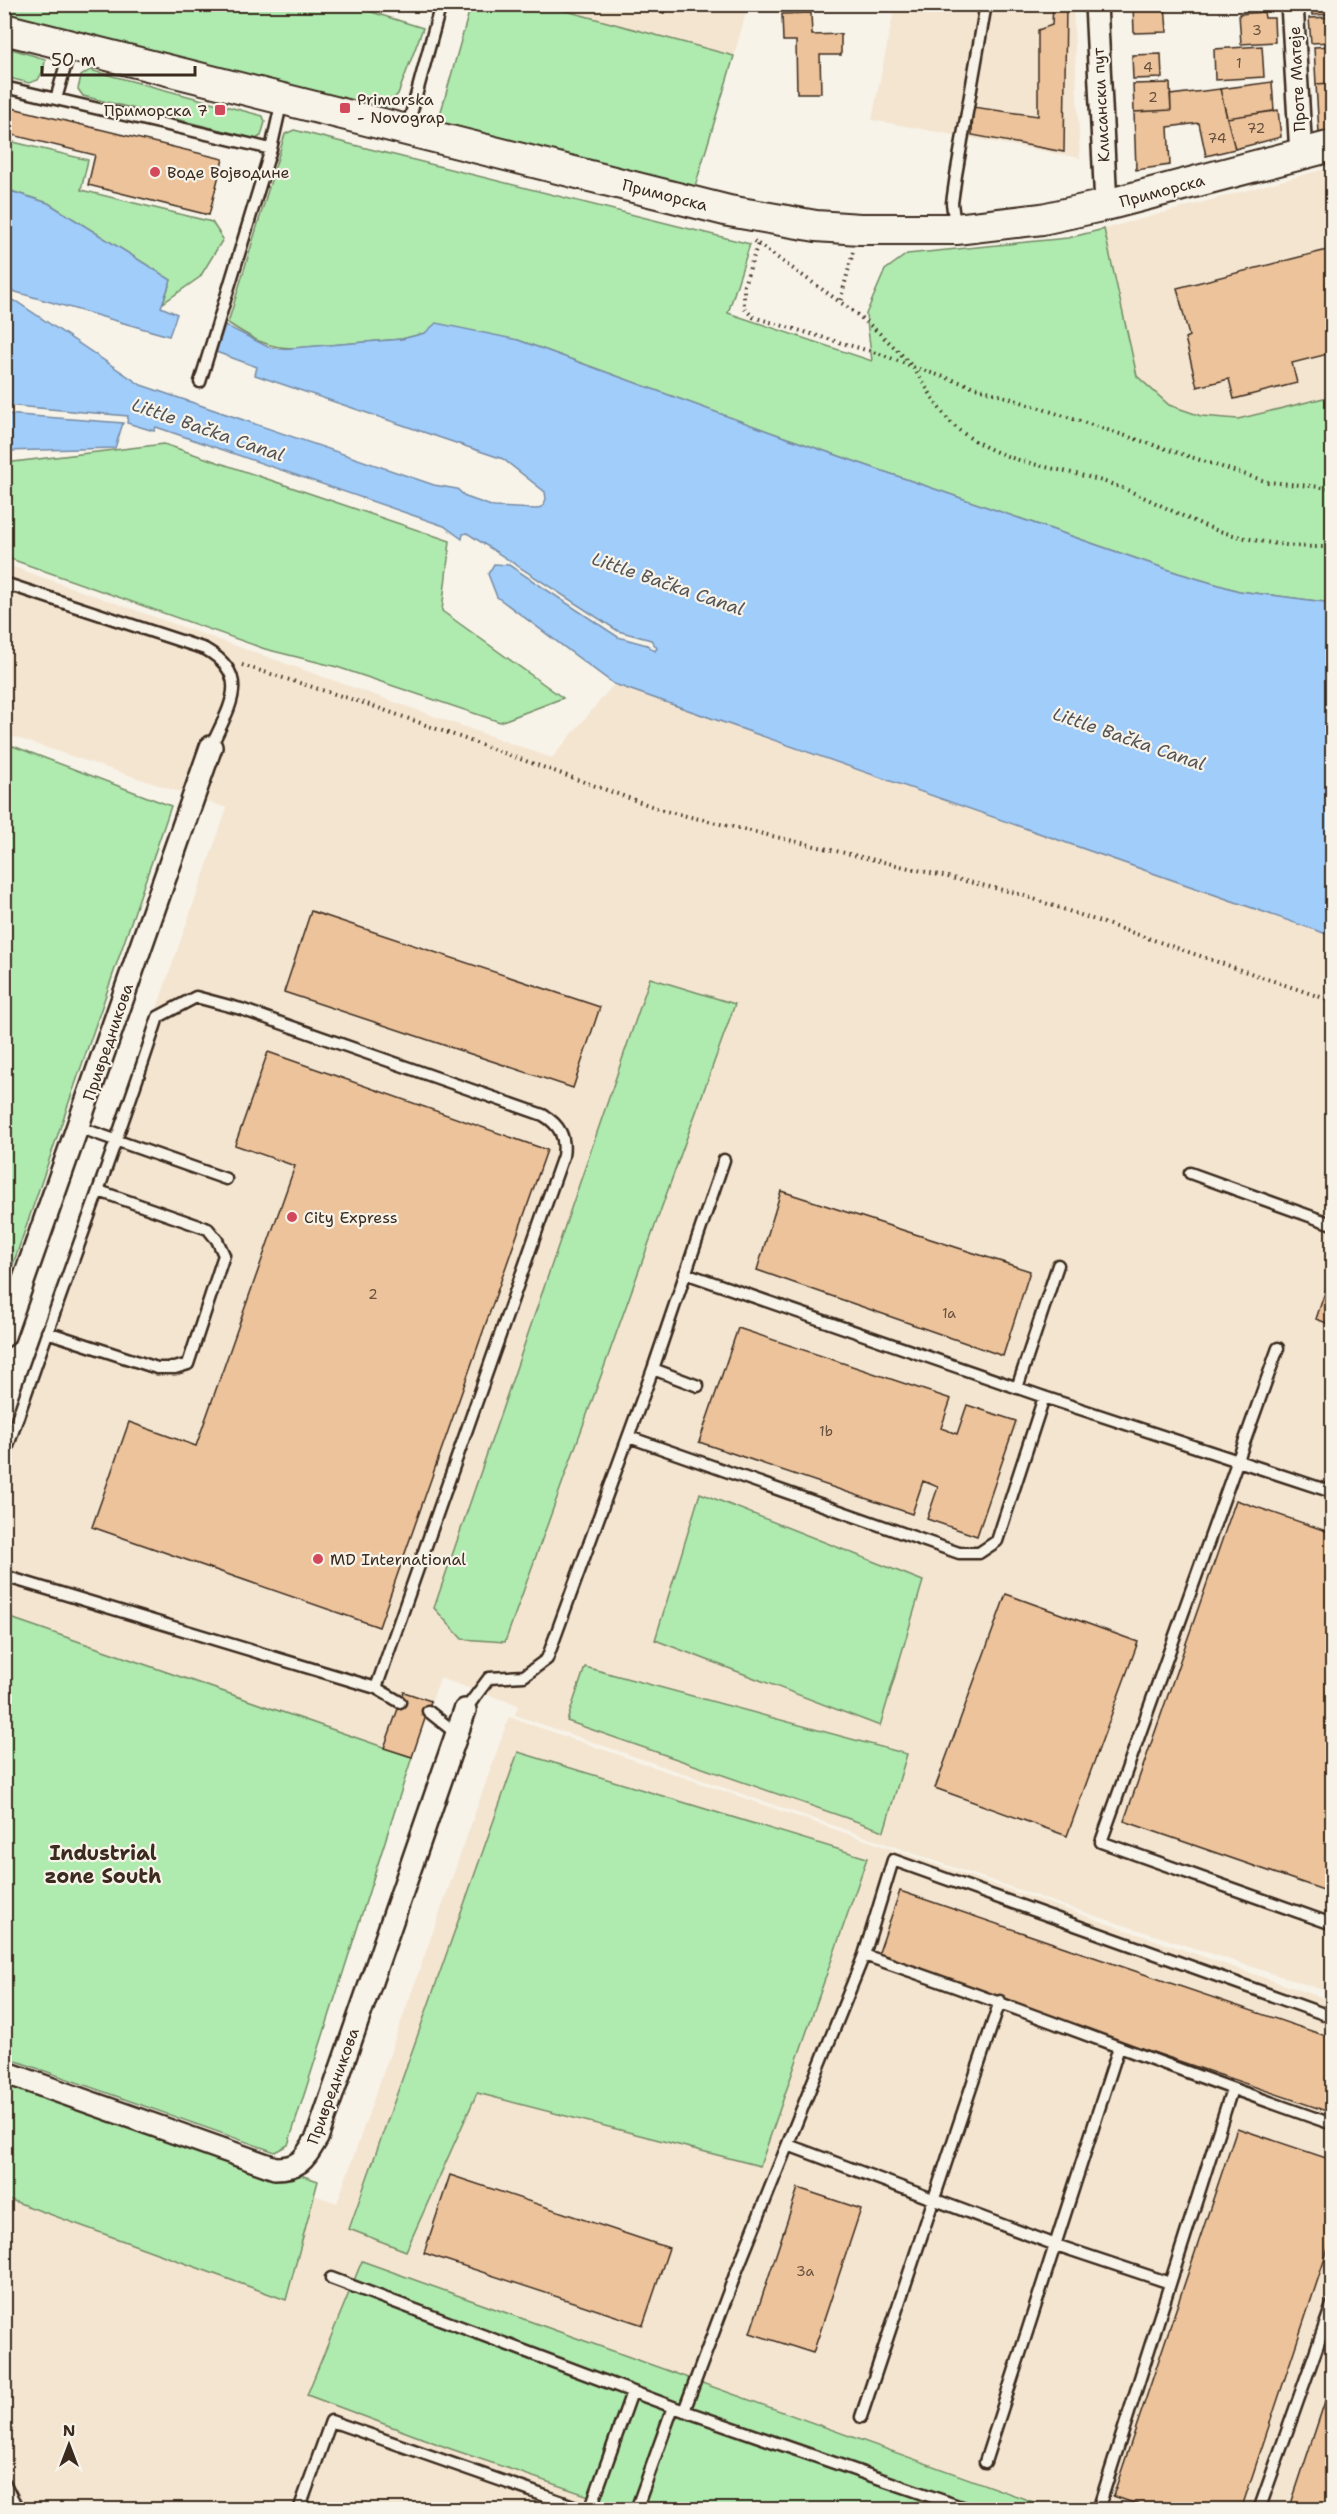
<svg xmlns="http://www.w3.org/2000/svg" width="1337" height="2514" font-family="'Shantell Sans',sans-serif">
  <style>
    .built { fill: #f4e5d1 }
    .green { fill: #afeaaf; stroke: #758a66; stroke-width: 1.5 }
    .water { fill: #a1cdfb; stroke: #788ca3; stroke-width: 1.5 }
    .building { fill: #ecc39b; stroke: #3b2a1e; stroke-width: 1.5 }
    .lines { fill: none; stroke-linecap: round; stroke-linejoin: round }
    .lane-casing { stroke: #3b2a1e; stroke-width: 15 }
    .street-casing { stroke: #3b2a1e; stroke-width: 26 }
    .secondary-casing { stroke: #3b2a1e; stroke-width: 34 }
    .path { stroke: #3b2a1e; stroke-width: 4; stroke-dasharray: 1.5 4.5; stroke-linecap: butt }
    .lane { stroke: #f7f3e8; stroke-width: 10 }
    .street { stroke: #f7f3e8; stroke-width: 21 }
    .secondary { stroke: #f7f3e8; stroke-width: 30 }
    .poi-dot { fill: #d1495b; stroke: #f7f3e8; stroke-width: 2 }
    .labels { text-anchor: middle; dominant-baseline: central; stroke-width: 4.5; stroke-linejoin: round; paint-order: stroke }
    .number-label { font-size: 14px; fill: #67503d }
    .street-label { font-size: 16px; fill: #3b2a1e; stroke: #f7f3e8 }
    .poi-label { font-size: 16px; fill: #3b2a1e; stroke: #f7f3e8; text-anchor: start }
    .water-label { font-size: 18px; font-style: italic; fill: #545355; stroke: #f7f3e8 }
    .quarter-label { font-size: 20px; font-weight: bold; fill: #3b2a1e; stroke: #f7f3e8 }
  </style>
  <rect width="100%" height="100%" fill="#f7f3e8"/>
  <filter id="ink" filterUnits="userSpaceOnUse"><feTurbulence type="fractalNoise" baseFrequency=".0167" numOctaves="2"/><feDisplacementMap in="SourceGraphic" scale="12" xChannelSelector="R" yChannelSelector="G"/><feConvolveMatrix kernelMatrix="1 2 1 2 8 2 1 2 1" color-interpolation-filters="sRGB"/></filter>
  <g filter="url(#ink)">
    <path class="built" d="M544 5H748L734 56Z
      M895 5H1073L1080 158 872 120Z
      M1332 167V396L1238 419 1201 416 1169 405 1137 376 1104 229Z
      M5 564 552 758 614 684 1332 936V1993L1062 1905 515 1715 518 1705 440 1678 412 1757 5 1616V1442L227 808 5 734Z
      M509 1717 1332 2001V2509L5 2510V2090L337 2203Z"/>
    <path class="green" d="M4 5H349L423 28 398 94 382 110 5 14Z
      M471 5H544L734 56 694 190 438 122Z
      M5 47 45 59 44 69 38 80 29 83 5 77Z
      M90 70 263 116 265 122 261 136 256 139 83 96 78 89 81 76Z
      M294 130 750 244 728 313 872 361 866 314 885 270 907 254 1068 238 1104 229 1137 376 1169 405 1201 416 1238 419 1332 396V603L1239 591 1178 573 784 437 518 340 425 333 402 339 296 348C268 349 251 338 228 323L285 134Z
      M5 140 88 160 81 190 212 222 223 239 200 277 163 303 171 280 48 203 5 189Z
      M164 444 450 541 442 611 563 698 500 722 337 667 265 649 5 557V463Z
      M5 743 171 806 5 1288Z
      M650 978 735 1004 505 1642 462 1639 434 1608Z
      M700 1493 923 1581 880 1726 655 1640Z
      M5 1616 412 1757 288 2145 275 2152 5 2057Z
      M585 1667 907 1754 884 1831 567 1721Z
      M518 1752 867 1858 760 2166 477 2093 406 2251 349 2229Z
      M4 2073 318 2181 286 2300 5 2198Z
      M362 2261 1053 2509H627L451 2449 307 2395Z"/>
    <path class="water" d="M4 189 48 203 171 280 161 307 177 314 169 336 5 289Z
      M5 298 17 302 141 385 434 485 457 489 466 497 494 507 537 509 543 506 546 499 545 492 503 459 255 375 257 367 216 352 225 325 268 347 280 349 402 339 425 333 436 323 518 340 784 437 1178 573 1239 591 1332 603V936L614 684 497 597 488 574 494 564 509 565 618 637 647 645 655 651 657 648 651 640 618 631 467 533 463 534 462 539 444 526 156 427 154 431 127 423 128 416 5 405Z
      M4 414H5L123 423 115 448 5 451Z"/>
    <path class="building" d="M634 4H667L664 13Z
      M1053 4H1066L1064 152 972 135 973 107 1038 116V30L1052 25Z
      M1133 4H1165L1167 32 1134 33Z
      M1238 4H1269V6L1239 7Z
      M1311 4H1332V14L1312 15Z
      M1264 12 1265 18H1274L1275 42 1241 44 1239 14Z
      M811 13 812 35 841 34V55H820L821 93H797L796 41H783L782 14Z
      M1332 17V42L1311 43 1309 18Z
      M1262 46 1264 77 1215 80 1214 49Z
      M1332 46V83L1316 84 1314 47Z
      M1161 54 1162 78 1133 79 1132 55Z
      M1272 82 1274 111 1227 118 1220 89Z
      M1170 83 1171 110 1134 112 1133 84Z
      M1332 83V130L1319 133 1316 84Z
      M1220 89 1235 149 1206 156 1199 123 1168 127 1170 165 1136 170 1134 112 1171 110 1170 95Z
      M4 106 223 159 209 215 88 185 95 155 4 133Z
      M1278 110 1281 137 1235 149 1227 118Z
      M1331 249 1332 353 1292 363 1297 383 1234 399 1229 379 1197 387 1185 338 1189 336 1177 288Z
      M311 911 600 1007 573 1088 284 992Z
      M268 1052 547 1150 379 1627 92 1527 129 1422 196 1446 295 1166 235 1145Z
      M781 1191 1030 1271 1003 1356 757 1270Z
      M1332 1271V1325L1316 1319Z
      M738 1328 951 1399 941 1428 957 1434 967 1405 1016 1421 977 1536 927 1519 938 1487 923 1481 912 1514 699 1442Z
      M1236 1500 1332 1533V1893L1124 1821Z
      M1006 1594 1138 1642 1067 1836 935 1788Z
      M404 1692 431 1701 412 1757 384 1748Z
      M900 1891 1332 2038V2113L877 1958Z
      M1237 2128 1332 2160V2237L1241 2510H1155L1113 2496Z
      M450 2175 669 2248 643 2325 424 2253Z
      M798 2188 861 2209 813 2353 750 2333Z
      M1332 2380V2510H1289Z"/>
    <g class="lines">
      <g class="lane-casing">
        <path id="lane" d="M4 87 271 149
          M56 99 71 46
          M407 129 441 4
          M955 226 952 203 956 175 986 4
          M200 382 271 149 282 100
          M4 583 205 649C253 676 229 707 211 747
          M78 1127 226 1179
          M1190 1173 1332 1224
          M685 1273 1044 1397 1332 1492
          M47 1332 157 1368H175L188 1364 224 1255 217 1240 208 1229 99 1191
          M1278 1348 1101 1842 1332 1924
          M653 1369 698 1386
          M1017 1388 1058 1265
          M629 1437 959 1553H979L997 1541 1044 1397
          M4 1458C53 1310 110 1165 158 1017L196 997 241 1009 543 1115C560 1125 566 1137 563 1156L376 1688 4 1576
          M376 1688 400 1702
          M465 1710 489 1678 524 1676 547 1659 653 1369 724 1160
          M428 1711 457 1734
          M864 1955 893 1860 1332 2017
          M788 2145 1056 2245 1170 2283
          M331 2278 673 2407
          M684 2411 735 2275 864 1955C1021 2008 1175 2070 1332 2124
          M861 2417 1000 2001
          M985 2462 1119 2047
          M4 2482 18 2510
          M299 2510 331 2421 585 2510
          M590 2510 632 2392
          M636 2510 673 2407 970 2510
          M1098 2510 1232 2089
          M1259 2510 1332 2305"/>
      </g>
      <g class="street-casing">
        <path id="street" d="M1096 4 1106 205
          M1292 4 1301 154
          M4 1336 211 747
          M4 2072 275 2168C301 2168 304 2159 317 2138L465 1710"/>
      </g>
      <g class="secondary-casing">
        <path id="secondary" d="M4 29 729 211 816 226 860 229H956L1042 219 1106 205 1332 146"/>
      </g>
      <path class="path" d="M754 241 758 244 744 285V308L753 317 883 355 913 367 1268 482 1332 488
        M758 244 840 302
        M853 252 840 302C862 317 898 348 914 369 930 390 941 418 963 433 1006 464 1047 465 1095 479 1137 490 1175 515 1216 530 1254 542 1293 548 1332 547
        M242 665 373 706 665 811 1016 893 1332 1001"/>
      <use href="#lane" class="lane"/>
      <use href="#street" class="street"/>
      <use href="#secondary" class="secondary"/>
    </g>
  </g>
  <g class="poi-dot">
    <rect x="339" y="102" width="12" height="12" rx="3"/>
    <rect x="214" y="104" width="12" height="12" rx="3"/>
    <circle cx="155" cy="172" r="6"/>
    <circle cx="292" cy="1217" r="6"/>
    <circle cx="318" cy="1559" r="6"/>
  </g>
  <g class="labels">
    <g class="number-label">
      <text x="1257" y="30">3</text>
      <text x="1239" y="63">1</text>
      <text x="1148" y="67">4</text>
      <text x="1153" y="97">2</text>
      <text x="1256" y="128">72</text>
      <text x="1217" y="138">74</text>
      <text x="373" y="1294">2</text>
      <text x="949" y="1313">1a</text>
      <text x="826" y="1431">1b</text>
      <text x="805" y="2271">3a</text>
    </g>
    <g class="street-label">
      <text transform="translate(1297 79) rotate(-93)">Проте Матеје</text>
      <text transform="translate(1101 105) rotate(-93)">Клисански пут</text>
      <text transform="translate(1162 191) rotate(-15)">Приморска</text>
      <text transform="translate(665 195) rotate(14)">Приморска</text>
      <text transform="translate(108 1042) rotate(-71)">Привредникова</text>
      <text transform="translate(333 2086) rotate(-70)">Привредникова</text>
    </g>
    <g class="poi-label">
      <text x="357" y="99">Primorska<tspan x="357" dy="18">- Novograp</tspan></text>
      <text x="208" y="110" text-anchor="end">Приморска 7</text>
      <text x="167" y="172">Воде Војводине</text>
      <text x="304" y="1217">City Express</text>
      <text x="330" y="1559">MD International</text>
    </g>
    <g class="water-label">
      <text transform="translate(208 430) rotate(19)">Little Bačka Canal</text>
      <text transform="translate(668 584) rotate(19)">Little Bačka Canal</text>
      <text transform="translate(1129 739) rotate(19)">Little Bačka Canal</text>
    </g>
    <g class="quarter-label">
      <text x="103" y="1853">Industrial<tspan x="103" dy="23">zone South</tspan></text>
    </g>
  </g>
  <rect width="1337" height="2514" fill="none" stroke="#f7f3e8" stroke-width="24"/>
  <rect x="12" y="12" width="1313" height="2490" fill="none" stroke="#3b2a1e" stroke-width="2" filter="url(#ink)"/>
  <g transform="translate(69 2445)" stroke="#f7f3e8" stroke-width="4.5" paint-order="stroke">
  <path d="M0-4.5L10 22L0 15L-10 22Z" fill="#3b2a1e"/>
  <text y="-9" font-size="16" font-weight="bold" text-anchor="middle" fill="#3b2a1e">N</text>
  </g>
  <path d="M42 66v9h153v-9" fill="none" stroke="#3b2a1e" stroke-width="3"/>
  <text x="51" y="66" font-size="18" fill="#3b2a1e" stroke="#f7f3e8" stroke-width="4.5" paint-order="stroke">50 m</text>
</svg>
